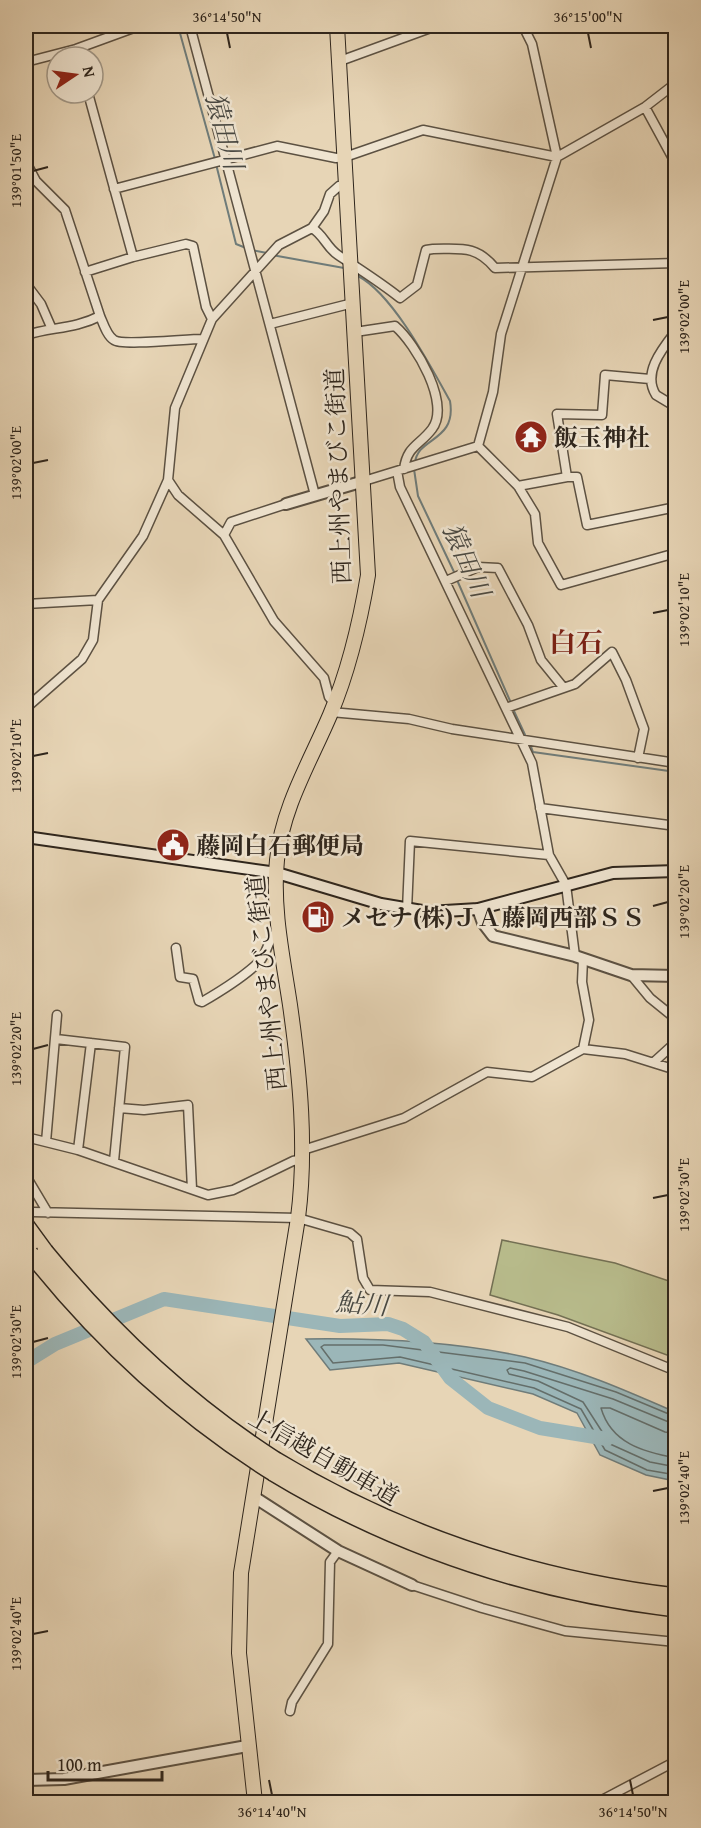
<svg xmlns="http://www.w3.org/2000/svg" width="701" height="1828" font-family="'Gentium Book Plus','Noto Serif JP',serif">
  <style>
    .green { fill: #b8bc8c; stroke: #737054; stroke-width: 1.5 }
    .water { fill: #9bb6b8; stroke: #6f7c7a; stroke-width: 1.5 }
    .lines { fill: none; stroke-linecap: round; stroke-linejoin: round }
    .shore { stroke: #646e6a; stroke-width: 1.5 }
    .stream { stroke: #6f7c7a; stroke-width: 2 }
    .river { stroke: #9bb6b8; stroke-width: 14 }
    .minor-casing { stroke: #5c5142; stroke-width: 11 }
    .tertiary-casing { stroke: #5c5142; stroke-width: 14 }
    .secondary-casing { stroke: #2e251c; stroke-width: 14 }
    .trunk-casing { stroke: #2e251c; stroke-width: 16 }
    .motorway-casing { stroke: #2e251c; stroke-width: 18 }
    .minor { stroke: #efe4d0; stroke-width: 8 }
    .tertiary { stroke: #efe4d0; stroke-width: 10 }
    .secondary { stroke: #efe4d0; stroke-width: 10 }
    .trunk { stroke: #e7d5b6; stroke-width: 14 }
    .motorway { stroke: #e7d5b6; stroke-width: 15 }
    .motorway-bridge-casing { stroke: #2e251c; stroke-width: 18; stroke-linecap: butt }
    .motorway-bridge { stroke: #e7d5b6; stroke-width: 15 }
    .ticks { fill: none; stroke: #2e251c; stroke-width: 2 }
    .labels { text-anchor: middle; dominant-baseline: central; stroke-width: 5; stroke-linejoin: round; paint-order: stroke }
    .poi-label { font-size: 24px; font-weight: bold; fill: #2e251c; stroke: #efe4d0; text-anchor: start }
    .street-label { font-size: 24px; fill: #2e251c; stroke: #efe4d0 }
    .water-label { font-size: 26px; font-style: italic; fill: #494943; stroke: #efe4d0 }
    .quarter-label { font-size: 27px; font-weight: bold; fill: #7a1f14; stroke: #efe4d0 }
    .neatline { fill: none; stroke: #2e251c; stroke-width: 2 }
    .ticks-label { font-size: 15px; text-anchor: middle; fill: #2e251c }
  </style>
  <rect width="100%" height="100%" fill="#e7d5b6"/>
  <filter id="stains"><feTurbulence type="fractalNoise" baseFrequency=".00333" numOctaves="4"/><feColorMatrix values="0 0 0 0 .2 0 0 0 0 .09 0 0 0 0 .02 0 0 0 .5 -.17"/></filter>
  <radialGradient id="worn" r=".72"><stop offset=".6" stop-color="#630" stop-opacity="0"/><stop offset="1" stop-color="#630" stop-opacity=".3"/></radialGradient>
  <path class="green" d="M502 1240 615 1263 675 1283V1358L558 1315 490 1295Z"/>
  <path class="water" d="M306 1339C379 1338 453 1341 525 1357 577 1369 627 1391 675 1412V1481L646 1475 600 1455 577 1413 533 1394 399 1363 330 1370Z"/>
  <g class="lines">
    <path class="shore" d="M676 1417 616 1392 525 1363 383 1345H324L321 1347 333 1363 400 1357 534 1388 581 1409 605 1450 647 1470 676 1475
      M676 1425 613 1399 524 1371 510 1368 507 1370 509 1374 538 1381 583 1402 610 1444 650 1462 676 1467
      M676 1434 665 1432 610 1408H601C611 1443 643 1452 676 1458"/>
    <path class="stream" d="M178 26 215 159
      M216 164 236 244 246 248
      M252 250 267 253
      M272 255 344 268
      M358 276C393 294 431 367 450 401 457 442 417 437 415 463
      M414 469 418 496 455 574
      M457 580 511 703
      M513 709 527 739
      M530 744 533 752 676 772"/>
    <path class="river" d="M26 1362 55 1344 164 1299 340 1326 388 1324 403 1329 424 1342 450 1378 488 1408 540 1428 607 1439"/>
    <g class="minor-casing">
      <path id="minor" d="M190 26 315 495
        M340 61 436 26
        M26 62 76 49 139 26
        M88 93 133 257 186 244 193 246 206 307 212 319
        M645 107 676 164
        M26 162 36 181 65 210 100 316
        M114 189 277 146 336 158 345 157 423 130 557 157 645 107 676 83
        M312 228C324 235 326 247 338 255 359 269 380 282 400 298L417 285 426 250 433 249C461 249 476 245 495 268L676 263
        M85 272 133 257
        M26 284 41 304 51 327
        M270 324 353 303
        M676 331C662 349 642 373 656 395L676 407
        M355 332 395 326C416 344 451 404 432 429 419 446 407 446 404 469
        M26 335C51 327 75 329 100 316 103 323 107 336 114 340 122 346 186 339 202 339
        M478 446 493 392 501 334 557 157 532 44 523 26
        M478 446 518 486 535 514 538 543 561 585 676 553
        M397 471 400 487 532 763 549 855 566 885 575 956
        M567 477H577L587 525 676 507
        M168 480 178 495 224 535 274 621 324 678 329 697 334 703
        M364 481 478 446
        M518 486 567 477 557 414 602 415 605 375 650 379
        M224 535 231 522 286 504
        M446 581 478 567 498 568 528 625 541 660 563 687
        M26 604 98 600
        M26 708 82 659 93 640 98 600 143 536 168 480 175 408 212 319 279 245 312 228 324 211 330 194 339 186 346 185
        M506 708 575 684 612 652 626 680 644 729 638 758
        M331 712 409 719 452 729 676 763
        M540 808 676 826
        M407 910 410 841 549 855
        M176 948 180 977 193 979 199 1001 202 1002C221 991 244 977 260 961 269 950 267 938 280 930
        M583 959 582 982 589 1020 583 1049
        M631 975 650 998 676 1019
        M56 1039 125 1047 114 1161
        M654 1062 676 1042
        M119 1108 144 1110 188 1105 192 1189
        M26 1137 78 1150 208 1195 233 1190 293 1161 303 1159
        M46 1142 57 1015
        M78 1150 91 1043
        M303 1150 404 1118 487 1072 532 1077 583 1049 625 1054 676 1070
        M26 1176 48 1213
        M33 1212 298 1218 350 1233 357 1239 363 1278 370 1290 430 1292 568 1327 676 1371
        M412 1585 482 1608 565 1631 676 1642
        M290 1711 292 1702 328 1644 330 1562 338 1551
        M598 1802 676 1761"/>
    </g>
    <g class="tertiary-casing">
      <path id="tertiary" d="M286 504 364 481
        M478 909 483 923 493 936 575 956 631 975 676 976
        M254 1497 338 1551 412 1585
        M26 1780 64 1779 247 1746"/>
    </g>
    <g class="secondary-casing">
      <path id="secondary" d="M26 837 277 873 381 904 428 912 478 909 613 873 676 871"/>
    </g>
    <g class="trunk-casing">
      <path id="trunk" d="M255 1802 239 1653 241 1573 298 1218C307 1147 300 1076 290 1005 283 958 272 908 277 860 282 808 310 762 330 715 349 670 360 623 368 575L337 26"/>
    </g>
    <g class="motorway-casing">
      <path id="motorway" d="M26 1225 45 1251
        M276 1460C400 1535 532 1579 676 1596
        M273 1473C397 1548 531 1592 676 1609"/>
    </g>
    <use href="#minor" class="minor"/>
    <use href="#tertiary" class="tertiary"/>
    <use href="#secondary" class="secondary"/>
    <use href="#trunk" class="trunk"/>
    <use href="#motorway" class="motorway"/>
    <g class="motorway-bridge-casing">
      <path id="motorway-bridge" d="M45 1251C112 1332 187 1403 276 1460
        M30 1253C99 1340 179 1414 273 1473"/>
    </g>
    <use href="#motorway-bridge" class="motorway-bridge"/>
  </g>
  <path class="ticks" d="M227 33 230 48M588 33 591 48M33 171 48 167M653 320 668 317M33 463 48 460M653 613 668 610M33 756 48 753M653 906 668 902M33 1049 48 1045M653 1198 668 1195M33 1342 48 1338M653 1491 668 1488M33 1634 48 1631M269 1780 272 1795M630 1780 633 1795"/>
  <defs>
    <g id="temple-disc" transform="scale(1.725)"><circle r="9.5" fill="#8f2418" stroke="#efe4d0"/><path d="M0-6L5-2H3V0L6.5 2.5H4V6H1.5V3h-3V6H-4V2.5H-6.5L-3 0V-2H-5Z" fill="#fff"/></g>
    <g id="civic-disc" transform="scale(1.725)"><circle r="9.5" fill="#8f2418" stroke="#efe4d0"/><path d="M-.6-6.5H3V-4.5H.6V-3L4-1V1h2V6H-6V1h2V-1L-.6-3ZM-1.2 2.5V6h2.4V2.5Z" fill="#fff"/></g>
    <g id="fuel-disc" transform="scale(1.725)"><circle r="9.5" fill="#8f2418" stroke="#efe4d0"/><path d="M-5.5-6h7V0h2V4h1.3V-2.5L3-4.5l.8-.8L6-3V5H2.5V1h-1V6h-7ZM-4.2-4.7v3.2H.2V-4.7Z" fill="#fff"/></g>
  </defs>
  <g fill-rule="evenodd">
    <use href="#temple-disc" x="531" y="437"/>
    <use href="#civic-disc" x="173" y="845"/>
    <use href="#fuel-disc" x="318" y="917"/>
  </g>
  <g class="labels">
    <g class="poi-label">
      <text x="554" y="437">飯玉神社</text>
      <text x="196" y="845">藤岡白石郵便局</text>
      <text x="341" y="917">メセナ(株)ＪＡ藤岡西部ＳＳ</text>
    </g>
    <g class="street-label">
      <text transform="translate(338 476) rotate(-92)">西上州やまびこ街道</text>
      <text transform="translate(266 983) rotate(-96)">西上州やまびこ街道</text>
      <text transform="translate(324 1457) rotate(30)">上信越自動車道</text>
    </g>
    <g class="water-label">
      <text transform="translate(225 131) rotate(75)">猿田川</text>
      <text transform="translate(467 560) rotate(66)">猿田川</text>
      <text transform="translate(362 1303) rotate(5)">鮎川</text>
    </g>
    <g class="quarter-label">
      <text x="576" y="642">白石</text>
    </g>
  </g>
  <rect width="701" height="1828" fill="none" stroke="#e7d5b6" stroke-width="66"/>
  <g transform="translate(75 75) rotate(77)"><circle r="28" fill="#efe4d0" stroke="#a29888" stroke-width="1.5"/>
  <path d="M0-4.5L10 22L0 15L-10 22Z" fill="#8f2418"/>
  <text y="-9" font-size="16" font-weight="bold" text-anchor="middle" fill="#2e251c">N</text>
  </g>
  <path d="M48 1771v9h114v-9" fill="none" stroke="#2e251c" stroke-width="3"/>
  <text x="57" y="1771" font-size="18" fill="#2e251c" stroke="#efe4d0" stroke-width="4.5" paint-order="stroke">100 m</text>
  <rect x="33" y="33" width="635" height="1762" class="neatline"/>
  <g class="ticks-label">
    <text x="227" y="22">36°14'50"N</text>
    <text x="588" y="22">36°15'00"N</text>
    <text transform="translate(16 171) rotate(-90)" y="5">139°01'50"E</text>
    <text transform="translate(684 317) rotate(-90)" y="5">139°02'00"E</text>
    <text transform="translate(16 463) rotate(-90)" y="5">139°02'00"E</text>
    <text transform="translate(684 610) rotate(-90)" y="5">139°02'10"E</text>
    <text transform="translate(16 756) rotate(-90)" y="5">139°02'10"E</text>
    <text transform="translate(684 902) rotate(-90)" y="5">139°02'20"E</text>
    <text transform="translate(16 1049) rotate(-90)" y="5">139°02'20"E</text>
    <text transform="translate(684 1195) rotate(-90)" y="5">139°02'30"E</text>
    <text transform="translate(16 1342) rotate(-90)" y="5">139°02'30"E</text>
    <text transform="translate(684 1488) rotate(-90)" y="5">139°02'40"E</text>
    <text transform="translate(16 1634) rotate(-90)" y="5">139°02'40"E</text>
    <text x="272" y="1817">36°14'40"N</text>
    <text x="633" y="1817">36°14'50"N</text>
  </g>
  <rect width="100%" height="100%" filter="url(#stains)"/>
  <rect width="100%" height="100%" fill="url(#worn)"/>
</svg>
